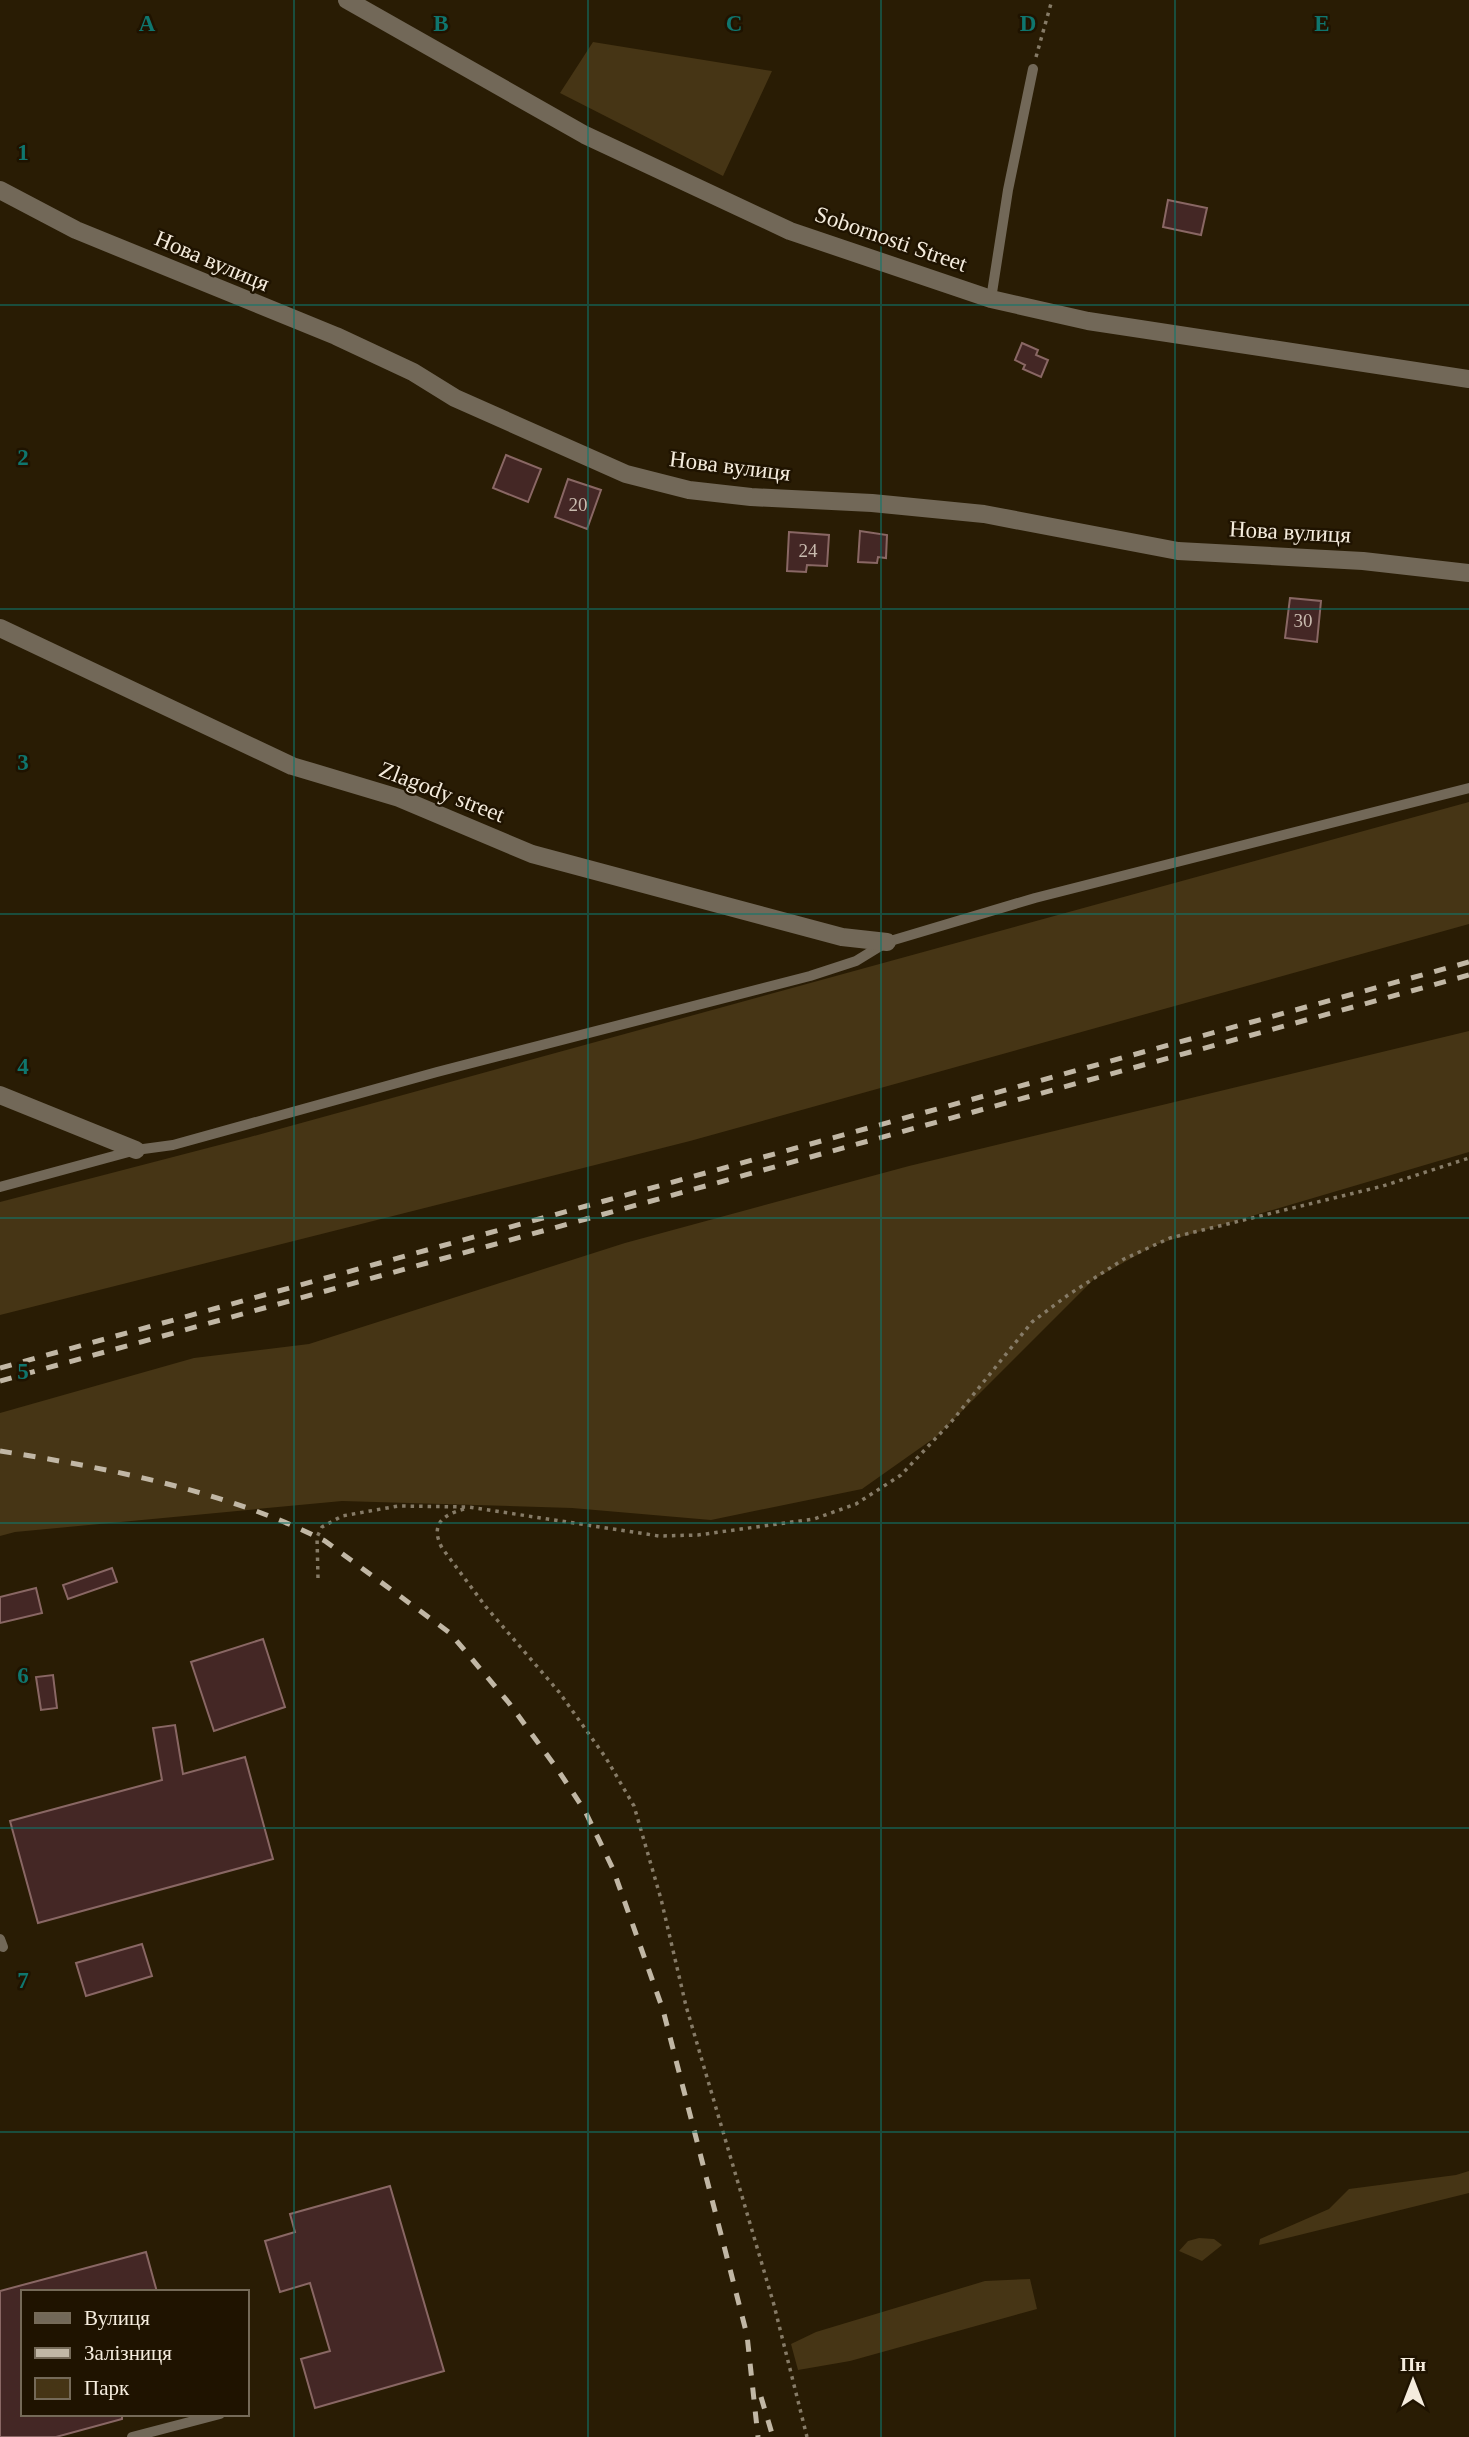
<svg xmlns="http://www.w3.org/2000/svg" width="1469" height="2437" font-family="'Times New Roman',serif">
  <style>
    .green { fill: #463515 }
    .building { fill: #442725; stroke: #896764; stroke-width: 2 }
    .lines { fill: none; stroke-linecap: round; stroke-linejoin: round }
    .path { stroke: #867b67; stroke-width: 3.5; stroke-dasharray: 3.5 5; stroke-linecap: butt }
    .service { stroke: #726858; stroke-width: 10 }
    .minor { stroke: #726858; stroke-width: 18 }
    .tertiary { stroke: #726858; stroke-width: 18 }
    .rail { stroke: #c1b7a5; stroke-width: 5; stroke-dasharray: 12 12; stroke-linecap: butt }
    .grid { fill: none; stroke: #0f766e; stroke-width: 2; stroke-opacity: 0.55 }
    .labels { text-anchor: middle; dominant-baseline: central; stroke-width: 5; stroke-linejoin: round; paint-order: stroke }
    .number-label { font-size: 19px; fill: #c9bbaf }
    .street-label { font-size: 23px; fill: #f5ecdd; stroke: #1f1300 }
    .grid-label { font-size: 23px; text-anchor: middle; font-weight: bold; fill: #0f766e; stroke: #1f1300; stroke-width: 5; stroke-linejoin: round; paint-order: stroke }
  </style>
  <rect width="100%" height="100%" fill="#291c04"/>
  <path class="green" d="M593 42 772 71 723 176 560 93Z
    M1469 802V924L690 1141 0 1315V1202L250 1137Z
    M1469 1031V1152L1157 1244 1094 1279 937 1436 862 1489 711 1520 572 1508 342 1501 15 1532 0 1536V1413L194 1358 309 1344 625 1243 909 1166Z
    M1469 2171V2193L1259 2245 1260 2239 1329 2209 1349 2189 1456 2175Z
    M1199 2238 1214 2239 1222 2245 1202 2261 1179 2251 1188 2241Z
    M1030 2279 1037 2309 850 2361 798 2370 791 2344 816 2332 985 2281Z"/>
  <path class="building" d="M1168 200 1207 208 1201 235 1163 227Z
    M1022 343 1038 350 1036 355 1048 360 1041 377 1023 369 1025 365 1015 360Z
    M506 455 541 469 528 502 493 488Z
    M568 479 601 490 587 529 555 517Z
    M860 531 887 535 886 558 878 557 877 563 858 562Z
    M789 532 829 535 827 566 807 565 806 572 787 571Z
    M1290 598 1321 601 1317 642 1285 638Z
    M112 1568 117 1582 68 1599 63 1585Z
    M36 1588 42 1613 0 1623V1597Z
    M263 1639 285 1707 214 1731 191 1662Z
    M53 1675 57 1708 41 1710 36 1677Z
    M175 1725 183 1774 245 1757 273 1859 38 1923 10 1821 162 1780 153 1728Z
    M142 1944 152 1976 86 1996 76 1963Z
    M390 2186 444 2371 315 2408 301 2359 330 2351 310 2283 280 2292 265 2241 295 2232 290 2214Z
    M146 2252 157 2292H23V2414H122V2419L56 2437H0V2291Z"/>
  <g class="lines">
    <path class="path" d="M1036 57 1052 0
      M464 1509C442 1515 430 1525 442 1548L486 1607 559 1692 606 1758 634 1806 661 1899 686 2006 774 2305 807 2437
      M318 1578 317 1537 322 1527 342 1516 398 1506 469 1507 659 1536 698 1535 814 1519 856 1504 901 1475 952 1421 1032 1322 1068 1295 1124 1259 1170 1238 1383 1186 1469 1158"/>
    <path class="service" d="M991 299 1008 190 1033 69
      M0 1187 136 1150 173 1145 437 1072 810 976 856 961 887 942 1035 898 1469 788
      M0 1939 3 1947
      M132 2437 220 2414"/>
    <path class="minor" d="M0 190 76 230 336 336 413 372 455 398 626 474 689 490 751 497 872 503 984 514 1178 551 1363 561 1469 573
      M0 628 292 766 399 798 532 854 842 937 887 942
      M0 1095 136 1150"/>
    <path class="tertiary" d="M347 0 585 135 790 231 991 299 1088 321 1469 379"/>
    <path class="rail" d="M0 1368 1469 962
      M0 1381 1469 975
      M0 1451C107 1468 228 1491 325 1541L450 1633 509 1703 558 1770 585 1811 613 1869 663 2010 747 2335 758 2437
      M761 2397 773 2437"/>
  </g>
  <path class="grid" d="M294 0V2437M588 0V2437M881 0V2437M1175 0V2437M0 305H1469M0 609H1469M0 914H1469M0 1218H1469M0 1523H1469M0 1828H1469M0 2132H1469"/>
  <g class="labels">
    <g class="number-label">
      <text x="578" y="504">20</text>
      <text x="808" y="550">24</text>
      <text x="1303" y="620">30</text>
    </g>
    <g class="street-label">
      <text transform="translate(891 239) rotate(19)">Sobornosti Street</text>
      <text transform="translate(212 261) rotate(23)">Нова вулиця</text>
      <text transform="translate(730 466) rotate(7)">Нова вулиця</text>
      <text transform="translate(1290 532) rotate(3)">Нова вулиця</text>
      <text transform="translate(442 792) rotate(21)">Zlagody street</text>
    </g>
  </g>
  <g class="grid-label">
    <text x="147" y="31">A</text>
    <text x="441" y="31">B</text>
    <text x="734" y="31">C</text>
    <text x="1028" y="31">D</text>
    <text x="1322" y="31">E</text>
    <text x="23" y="160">1</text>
    <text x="23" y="465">2</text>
    <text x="23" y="770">3</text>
    <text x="23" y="1074">4</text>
    <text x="23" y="1379">5</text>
    <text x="23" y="1683">6</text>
    <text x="23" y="1988">7</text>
  </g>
  <rect x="21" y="2290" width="228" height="126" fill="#1f1300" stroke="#756a58" stroke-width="2"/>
  <rect x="35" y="2313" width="35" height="10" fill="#726858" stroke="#756a58" stroke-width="2"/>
  <text x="84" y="2325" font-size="21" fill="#f5ecdd">Вулиця</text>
  <rect x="35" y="2348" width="35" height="10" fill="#c1b7a5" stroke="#756a58" stroke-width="2"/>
  <text x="84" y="2360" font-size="21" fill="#f5ecdd">Залізниця</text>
  <rect x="35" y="2378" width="35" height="21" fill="#463515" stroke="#756a58" stroke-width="2"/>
  <text x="84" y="2395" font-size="21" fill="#f5ecdd">Парк</text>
  <g transform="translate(1413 2381)" stroke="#1f1300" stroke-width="5" paint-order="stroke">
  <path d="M0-5L12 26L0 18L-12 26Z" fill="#f5ecdd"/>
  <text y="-10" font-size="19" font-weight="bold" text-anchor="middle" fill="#f5ecdd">Пн</text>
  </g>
</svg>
